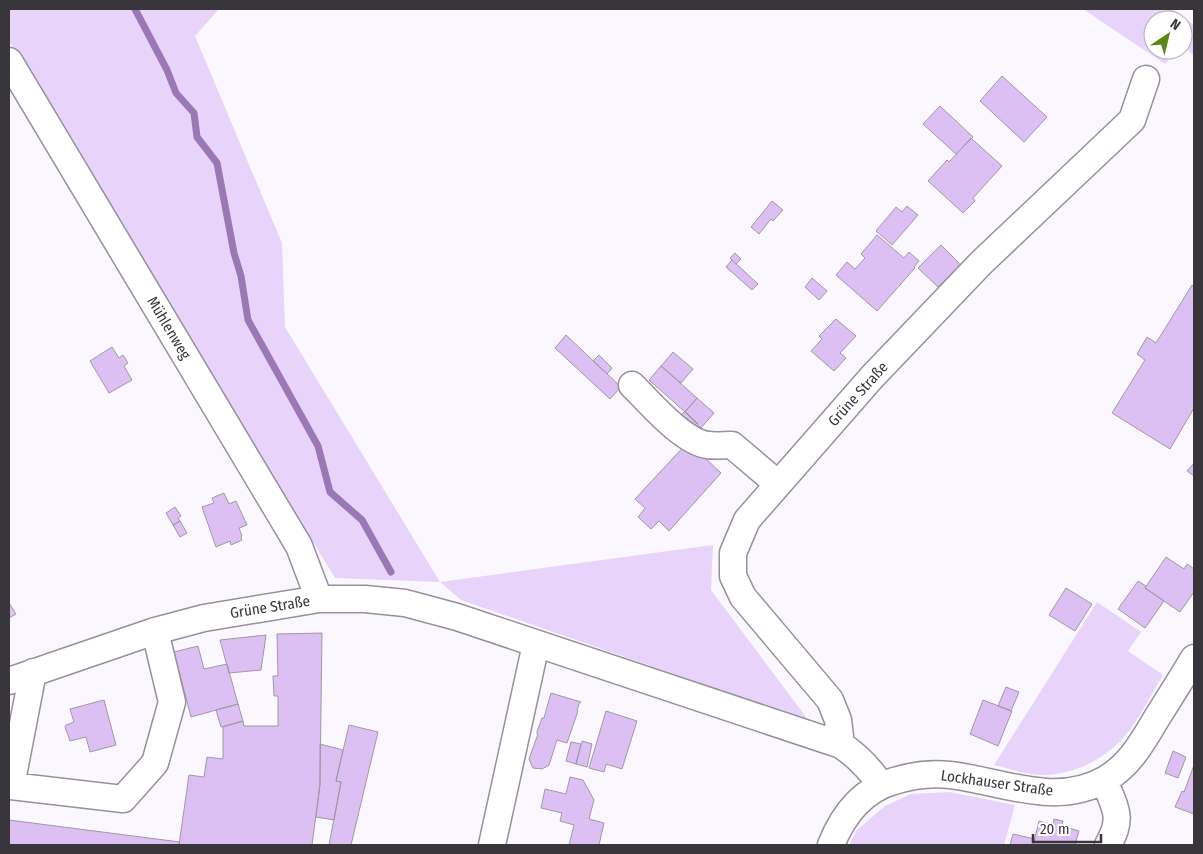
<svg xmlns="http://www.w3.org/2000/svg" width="1203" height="854" font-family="'Fira Sans Condensed',sans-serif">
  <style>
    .green { fill: #e8d3fa }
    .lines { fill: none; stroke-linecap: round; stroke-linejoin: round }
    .stream { stroke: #9a78b5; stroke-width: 7 }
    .building { fill: #dcbff3; stroke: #a099a5 }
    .minor-casing { stroke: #97909d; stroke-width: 29 }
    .minor { stroke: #fff; stroke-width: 26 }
    .labels { text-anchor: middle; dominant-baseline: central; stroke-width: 5; stroke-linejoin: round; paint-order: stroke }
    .street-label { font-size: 15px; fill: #39363b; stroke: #fff }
  </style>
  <rect width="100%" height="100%" fill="#fbf7ff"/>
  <path class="green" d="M9 9H219L195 36 282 243 285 327 440 582 713 545 711 590 809 721 461 600 440 582 335 578 9 41Z
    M1083 9H1172L1194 25V56L1183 45V20H1153V50H1177L1165 64Z
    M1097 602 1141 632 1128 651 1163 675C1152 693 1142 714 1129 731 1108 758 1074 776 1039 775 1024 774 1008 768 994 765Z
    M949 792 1015 805 1004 845H849L856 831 885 806 911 794Z"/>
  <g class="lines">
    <path class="stream" d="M135 9 167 70 176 93 194 113 197 137 217 163 234 253 241 276 248 320 318 446 330 492 362 520 391 572"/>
  </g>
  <path class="building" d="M1002 76 1047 117 1024 142 980 101Z
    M940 106 973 137 956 154 923 124Z
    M971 138 1002 166 973 198 975 201 963 213 928 181 947 160 949 162Z
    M772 201 783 210 773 221 771 219 759 234 751 227Z
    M907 206 918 215 892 245 876 231 896 207 902 212Z
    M877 235 904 258 909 252 919 261 914 267 915 268 877 311 836 275 847 262 855 269 865 258 861 254Z
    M941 245 959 263V266L938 287 918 268Z
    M735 253 741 259 736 264 730 258Z
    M732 260 758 284 752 290 726 267Z
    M812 278 827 291 819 300 805 287Z
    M1192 285 1194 287V408L1170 449 1112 413 1145 360 1137 354 1147 337 1156 343Z
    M836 319 856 336 840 353 846 358 834 371 811 351 822 339 819 336Z
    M566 335 621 387 610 399 555 348Z
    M112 347 119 358 123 355 128 363 124 366 132 380 109 393 90 361Z
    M673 352 693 369 681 383 661 366Z
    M599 355 612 368 607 374 593 361Z
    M661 366 697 398 685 412 649 380Z
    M697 398 714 413 701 428 685 412Z
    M685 411 698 424 691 431 677 419Z
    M688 442 721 473 669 531 659 521 651 529 638 517 645 508 635 499Z
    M1194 463V476L1187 471Z
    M224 493 229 504 236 501 247 525 239 528 242 536 241 537 242 540 231 545 230 541 216 547 202 507 214 503 212 498Z
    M175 507 181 516 178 518 180 521 173 525 166 513Z
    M180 521 187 533 180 537 173 525Z
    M1166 557 1184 569 1187 564 1194 569V592L1180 612 1145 588Z
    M1138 581 1146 586 1145 588 1164 601 1145 628 1118 609Z
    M1066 588 1092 604 1075 631 1049 615Z
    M9 603 16 614 9 618Z
    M322 633 320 784 312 845H179L189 775 204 777 207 757 223 759V727L243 721 244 726H278V696H274L273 676H278L277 634Z
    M266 635 261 670 229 673 220 640Z
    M198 646 204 669 227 664 238 704 191 717 174 652Z
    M1006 687 1019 692 1011 711 998 706Z
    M551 693 581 702 579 704 577 710 578 711 567 743 557 740 549 765 542 769 533 768 529 759 538 734H537V732L542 718H544Z
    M104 700 116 745 90 752 86 737 70 741 65 727 66 725 74 722 70 709Z
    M983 700 1012 711 998 746 970 734Z
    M238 704 243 721 221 727 216 710Z
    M606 711 637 721 622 769 606 764 604 772 589 768Z
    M349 725 378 732 351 845H329L341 782 336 781Z
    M582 741 592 744 587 767 576 764Z
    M571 742 581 744 576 764 566 761Z
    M320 744 343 750 336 781 341 782 334 820 316 817 320 784Z
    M1173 751 1186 757 1178 778 1165 773Z
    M1194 765V814L1175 807 1182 791 1184 792Z
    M570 777 583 780 594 800 589 819 604 823 599 845H569L574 825 560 821 562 813 541 808 545 789 566 794Z
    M1054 819 1063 821 1062 826 1079 831 1075 845H1033L1039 821 1053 825Z
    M9 820 180 842 179 845H9Z
    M1013 834 1035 839 1033 845H1010Z"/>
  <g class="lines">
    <g class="minor-casing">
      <path id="minor" d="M9 61 299 546 319 599
        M632 385C650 403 683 442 708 445 716 446 724 445 732 445L778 484
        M33 672 11 786 123 799 155 763 172 702 155 631
        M9 681 155 631 204 618 319 599H365L405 603 457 617 841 745C858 756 869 768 881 785
        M841 745 838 720 830 700 743 597 733 576V553L747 520 872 377 981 263 1132 120 1146 79
        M1104 780C1115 808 1124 817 1108 845
        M492 845 536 644
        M831 845C843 815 862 790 894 781 913 775 931 773 950 775 1002 781 1055 808 1106 779 1131 764 1143 741 1158 716 1170 697 1182 678 1194 658"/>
    </g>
    <use href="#minor" class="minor"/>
  </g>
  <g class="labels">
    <g class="street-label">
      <text transform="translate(169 328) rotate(59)">Mühlenweg</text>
      <text transform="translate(858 394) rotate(-48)">Grüne Straße</text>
      <text transform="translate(270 607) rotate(-9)">Grüne Straße</text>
      <text transform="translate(997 783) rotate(8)">Lockhauser Straße</text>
    </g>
  </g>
  <rect width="1203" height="854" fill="none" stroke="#39363b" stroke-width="20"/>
  <g transform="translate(1168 35) rotate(35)"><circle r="24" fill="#ffffff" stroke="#b0afb1"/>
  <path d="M0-4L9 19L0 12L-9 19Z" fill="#5b8716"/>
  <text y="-8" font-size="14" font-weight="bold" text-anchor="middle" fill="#39363b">N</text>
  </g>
  <path d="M1033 834v8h68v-8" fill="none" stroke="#39363b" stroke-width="2.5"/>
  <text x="1040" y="834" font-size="15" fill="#39363b" stroke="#ffffff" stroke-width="4" paint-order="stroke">20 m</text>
</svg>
